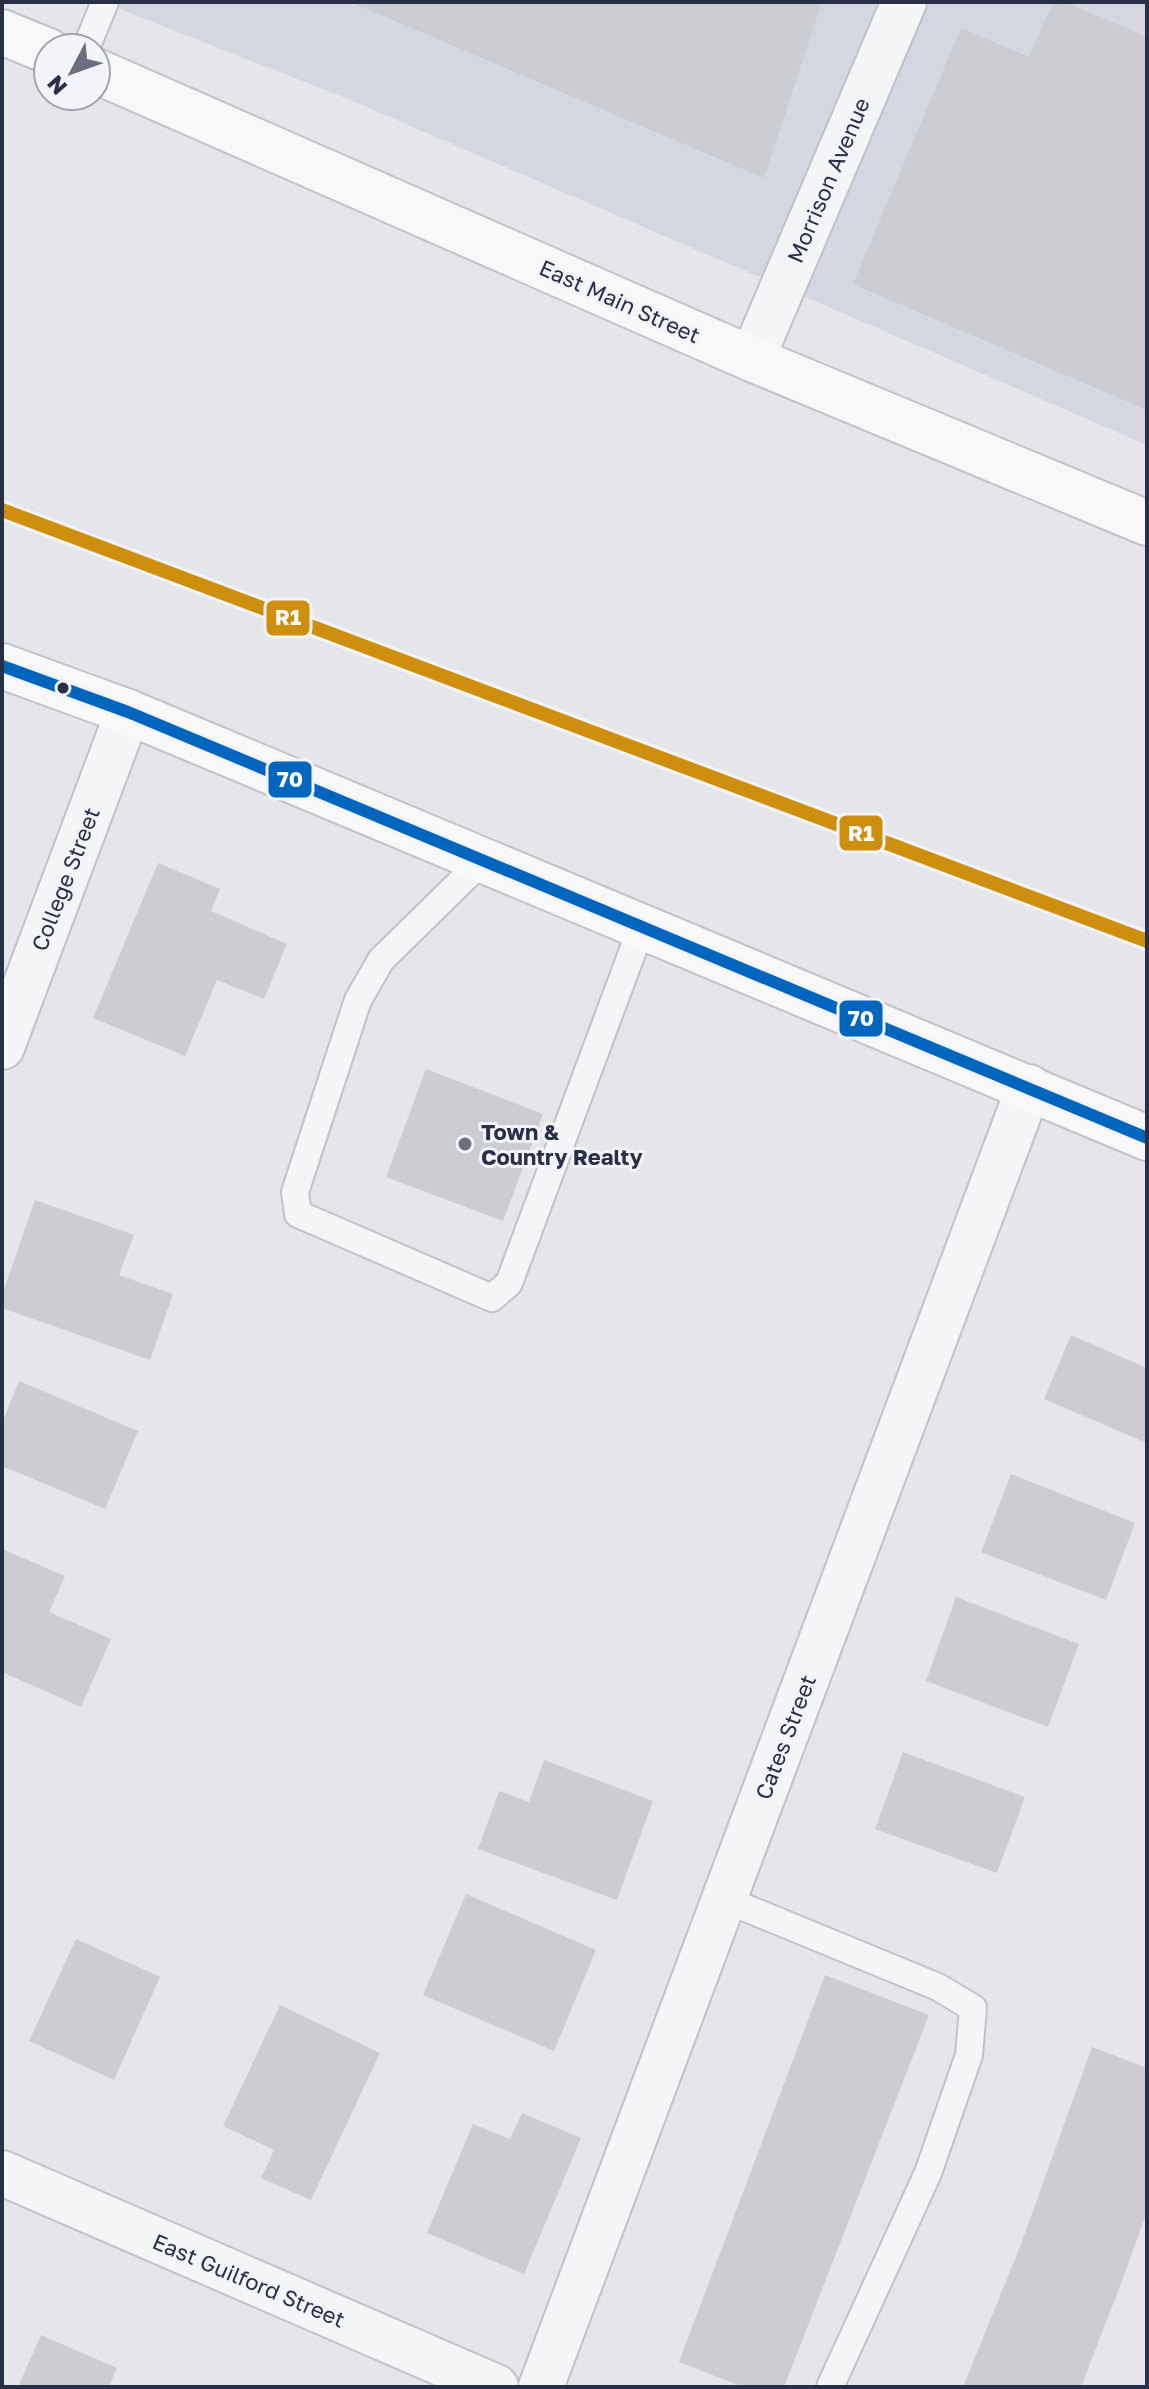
<svg xmlns="http://www.w3.org/2000/svg" width="1149" height="2389" font-family="'Golos Text',sans-serif">
  <style>
    .built { fill: #d4d7df }
    .building { fill: #cbcdd2 }
    .lines { fill: none; stroke-linecap: round; stroke-linejoin: round }
    .lane-casing { stroke: #c1c3c8; stroke-width: 30 }
    .street-casing { stroke: #c1c3c8; stroke-width: 48 }
    .secondary-casing { stroke: #c1c3c8; stroke-width: 48 }
    .lane { stroke: #f4f5f7; stroke-width: 26 }
    .street { stroke: #f4f5f7; stroke-width: 44 }
    .secondary { stroke: #f8f8f8; stroke-width: 44 }
    .bus-1-casing { stroke: #f3f4f9; stroke-width: 18 }
    .bus-1 { stroke: #0065bd; stroke-width: 12 }
    .rail-1-casing { stroke: #f3f4f9; stroke-width: 20 }
    .rail-1 { stroke: #ce8e0e; stroke-width: 14 }
    .bus-dot { fill: #282f46; stroke: #f3f4f9; stroke-width: 3 }
    .poi-dot { fill: #6a6f7f; stroke: #f3f4f9; stroke-width: 3 }
    .labels { text-anchor: middle; dominant-baseline: central; stroke-width: 6; stroke-linejoin: round; paint-order: stroke }
    .street-label { font-size: 22px; fill: #282f46; stroke: #f3f4f9 }
    .poi-label { font-size: 22px; font-weight: bold; fill: #282f46; stroke: #f3f4f9; text-anchor: start }
    .line-badge { stroke: #f3f4f9; stroke-width: 3 }
    .badge-label { font-size: 22px; text-anchor: middle; font-weight: bold; fill: #fff }
  </style>
  <rect width="100%" height="100%" fill="#e4e6ea"/>
  <path class="built" d="M102 2H1147V445L353 101Z"/>
  <path class="building" d="M350 2H822L764 178Z
    M1053 2H1065L1147 37V410L853 284 961 28 1029 57Z
    M158 863 220 889 211 911 287 944 264 999 217 980 185 1056 93 1018Z
    M426 1069 543 1114 503 1221 386 1177Z
    M35 1200 134 1235 119 1275 173 1294 150 1360 2 1308V1295Z
    M1071 1335 1147 1368V1443L1044 1399Z
    M19 1381 138 1431 105 1509 2 1466V1423Z
    M1011 1474 1135 1523 1106 1600 981 1552Z
    M2 1549 65 1576 49 1612 111 1639 81 1707 2 1672Z
    M956 1597 1079 1644 1048 1727 926 1681Z
    M903 1752 1025 1797 997 1873 875 1829Z
    M544 1760 653 1801 617 1900 478 1849 499 1791 529 1802Z
    M466 1894 596 1950 554 2051 423 1995Z
    M76 1939 160 1977 114 2080 29 2041Z
    M825 1975 929 2015 784 2387H743L679 2362Z
    M280 2005 380 2053 311 2200 261 2178 274 2150 223 2126Z
    M1092 2047 1147 2068V2212L1122 2281 1081 2387H963L1021 2244Z
    M522 2113 581 2138 524 2274 427 2233 473 2124 510 2139Z
    M41 2335 117 2368 109 2387H18Z"/>
  <g class="lines">
    <g class="lane-casing">
      <path id="lane" d="M86 48 105 2
        M483 860 381 960 358 1000 295 1192 298 1214 492 1298 509 1283 642 926
        M724 1899 938 1987 973 2008 969 2055 928 2173 830 2387"/>
    </g>
    <g class="street-casing">
      <path id="street" d="M752 359 904 2
        M2 1047 128 712
        M2 2173 496 2387
        M541 2387 1029 1087"/>
    </g>
    <g class="secondary-casing">
      <path id="secondary" d="M2 32 48 51
        M96 71 752 359 1147 523
        M2 666 128 712 1147 1138"/>
    </g>
    <use href="#lane" class="lane"/>
    <use href="#street" class="street"/>
    <use href="#secondary" class="secondary"/>
    <g class="bus-1-casing">
      <path id="bus-1" d="M2 666 128 712 1147 1138"/>
    </g>
    <use href="#bus-1" class="bus-1"/>
    <g class="rail-1-casing">
      <path id="rail-1" d="M2 510 1147 941"/>
    </g>
    <use href="#rail-1" class="rail-1"/>
  </g>
  <circle class="bus-dot" cx="63" cy="688" r="7"/>
  <circle class="poi-dot" cx="465" cy="1144" r="8"/>
  <g class="labels">
    <g class="street-label">
      <text transform="translate(828 180) rotate(-67)">Morrison Avenue</text>
      <text transform="translate(620 301) rotate(24)">East Main Street</text>
      <text transform="translate(65 879) rotate(-69)">College Street</text>
      <text transform="translate(785 1737) rotate(-69)">Cates Street</text>
      <text transform="translate(249 2280) rotate(23)">East Guilford Street</text>
    </g>
    <g class="poi-label">
      <text x="481" y="1131">Town &amp;<tspan x="481" dy="25">Country Realty</tspan></text>
    </g>
  </g>
  <g class="line-badge">
    <rect x="265" y="599" width="46" height="38" rx="8" fill="#ce8e0e"/>
    <rect x="267" y="760" width="46" height="39" rx="8" fill="#0065bd"/>
    <rect x="838" y="814" width="46" height="38" rx="8" fill="#ce8e0e"/>
    <rect x="838" y="999" width="46" height="39" rx="8" fill="#0065bd"/>
  </g>
  <g class="badge-label">
    <text x="288" y="625">R1</text>
    <text x="290" y="787">70</text>
    <text x="861" y="841">R1</text>
    <text x="861" y="1026">70</text>
  </g>
  <rect width="1149" height="2389" fill="none" stroke="#282f46" stroke-width="8"/>
  <g transform="translate(72 72) rotate(229)"><circle r="38" fill="#f3f4f9" stroke="#a2a5b1" stroke-width="2"/>
  <path d="M0-6L14 30L0 20L-14 30Z" fill="#6a6f7f"/>
  <text y="-12" font-size="22" font-weight="bold" text-anchor="middle" fill="#282f46">N</text>
  </g>
</svg>
